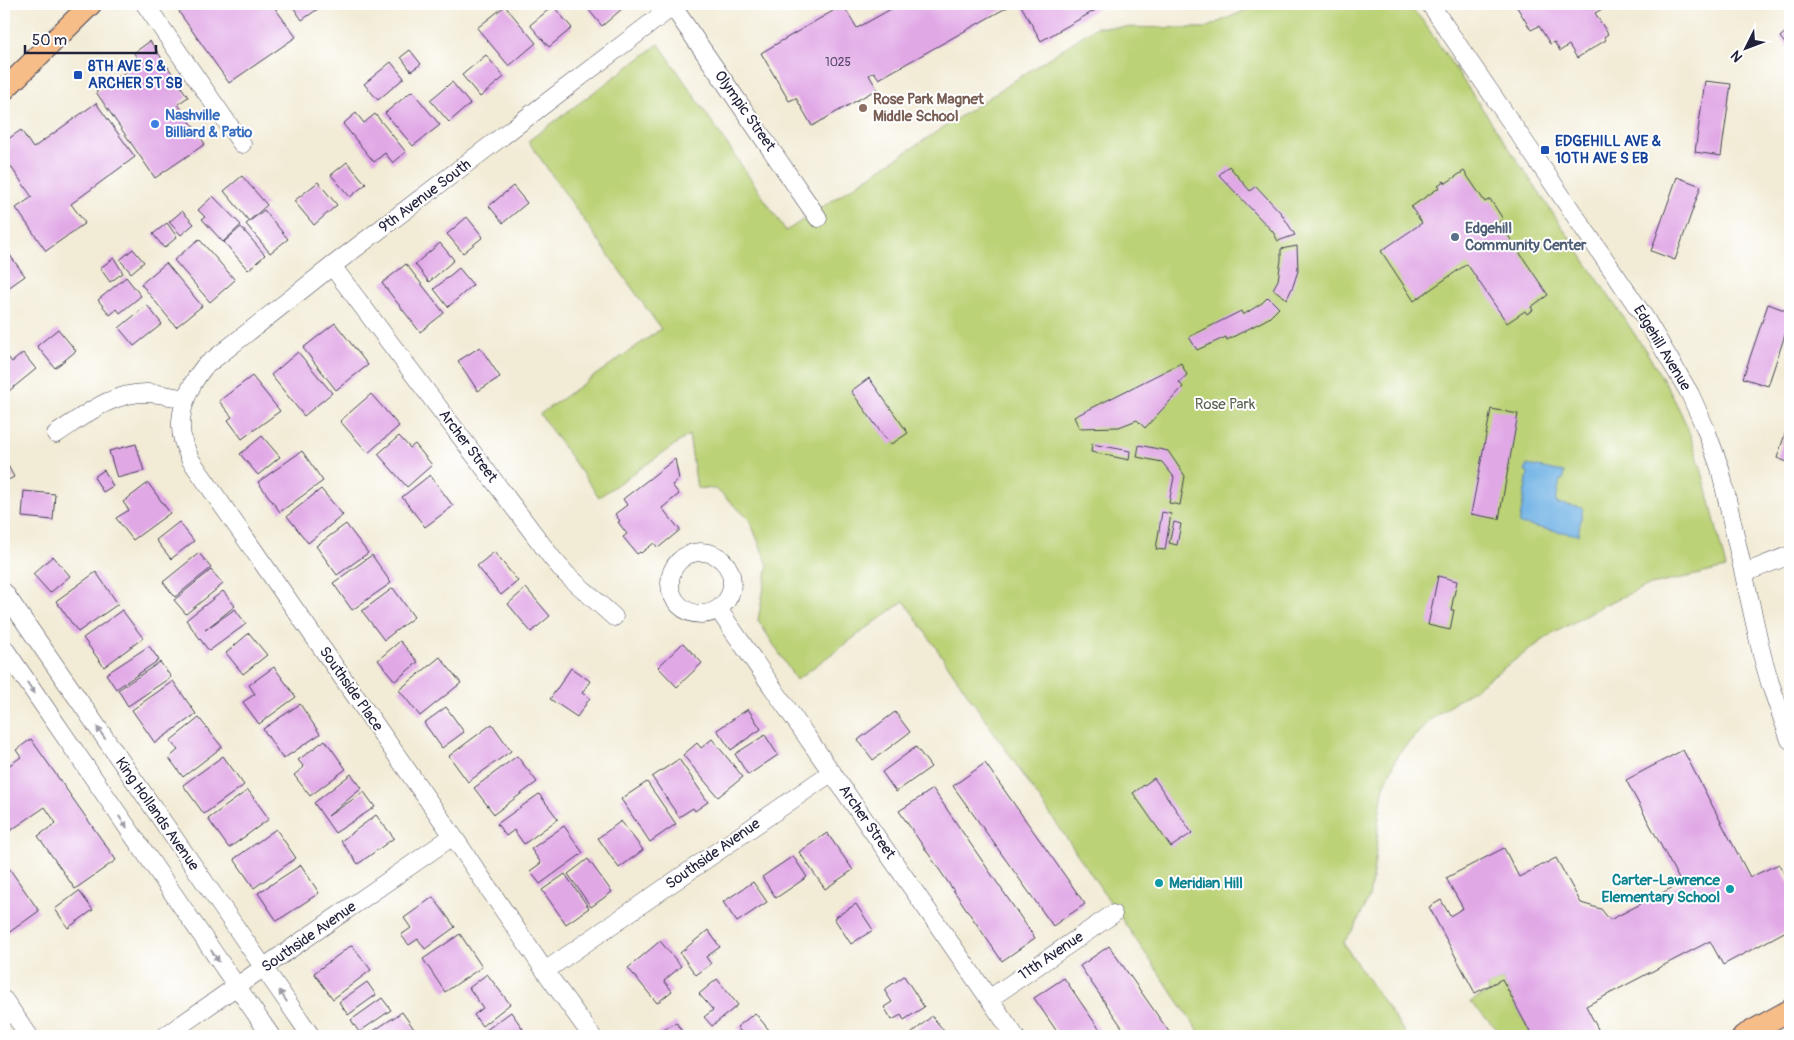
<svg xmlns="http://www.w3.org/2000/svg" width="1794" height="1040" font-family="Pangolin,sans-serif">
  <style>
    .green { fill: #bbd276; stroke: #6e7a58 }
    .water { fill: #71b2e5; stroke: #4a6a90 }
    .building { fill: #e1a8e6 }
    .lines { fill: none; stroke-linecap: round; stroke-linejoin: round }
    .minor-casing { stroke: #414052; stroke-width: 19 }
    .major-casing { stroke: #414052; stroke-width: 23 }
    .minor { stroke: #fff; stroke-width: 18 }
    .major { stroke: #f7bd88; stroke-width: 21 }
    .oneway { fill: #9c9ca7 }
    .transit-dot { fill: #1a4fb4; stroke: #fff; stroke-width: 2 }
    .education-dot { fill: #8d6e63; stroke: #fff; stroke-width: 2 }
    .shop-dot { fill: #3f7fe0; stroke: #fff; stroke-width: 2 }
    .service-dot { fill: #5c6f8a; stroke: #fff; stroke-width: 2 }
    .culture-dot { fill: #0f9aa8; stroke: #fff; stroke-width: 2 }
    .labels { text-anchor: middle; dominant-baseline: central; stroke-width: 4; stroke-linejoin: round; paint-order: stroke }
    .number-label { font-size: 12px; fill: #524466 }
    .transit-label { font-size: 15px; font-weight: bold; fill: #164399; stroke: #fff; text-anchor: start }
    .education-label { font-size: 15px; font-weight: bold; fill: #785e54; stroke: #fff; text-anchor: start }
    .street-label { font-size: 15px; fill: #22223b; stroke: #fff }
    .shop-label { font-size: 15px; font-weight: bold; fill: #366cbe; stroke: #fff; text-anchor: start }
    .service-label { font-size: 15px; font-weight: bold; fill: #4e5e75; stroke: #fff; text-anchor: start }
    .park-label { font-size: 15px; fill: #586050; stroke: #fff }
    .culture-label { font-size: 15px; font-weight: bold; fill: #0d838f; stroke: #fff; text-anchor: end }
  </style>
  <rect width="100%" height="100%" fill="#fff"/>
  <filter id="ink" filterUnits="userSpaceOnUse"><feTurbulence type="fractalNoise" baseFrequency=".02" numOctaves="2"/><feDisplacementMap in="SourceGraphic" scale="10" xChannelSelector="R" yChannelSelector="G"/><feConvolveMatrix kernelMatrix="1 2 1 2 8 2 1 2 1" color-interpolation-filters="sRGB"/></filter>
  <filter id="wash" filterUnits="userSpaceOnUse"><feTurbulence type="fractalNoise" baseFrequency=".0096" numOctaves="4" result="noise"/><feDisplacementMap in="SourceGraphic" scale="20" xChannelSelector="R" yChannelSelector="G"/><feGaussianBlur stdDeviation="1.12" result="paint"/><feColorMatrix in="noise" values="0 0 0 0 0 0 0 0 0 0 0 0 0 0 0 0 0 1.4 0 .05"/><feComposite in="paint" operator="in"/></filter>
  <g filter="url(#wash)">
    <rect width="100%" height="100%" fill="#f2ebd5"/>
    <path class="green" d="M1260 4H1408L1423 21 1646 351C1662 378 1680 406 1690 435 1706 478 1715 524 1726 568L1647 586 1606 604 1549 636 1430 720 1398 754 1384 786 1379 816 1375 860 1369 898 1355 927 1343 943 1407 1036H1202L904 601 796 680 758 620 768 565 749 519 716 489 697 488 689 435 599 497 540 414 661 329 528 141 659 44 786 231 1096 27 1205 28Z
      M1502 979 1532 1036H1504L1470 1002 1489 992 1486 987Z"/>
    <path class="water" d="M1527 465 1564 472 1563 480H1560L1556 503 1583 508 1578 535 1519 524 1528 473 1525 472Z"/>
    <g id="blocks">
      <path class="building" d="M190 4H272L296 37 229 83 179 12Z
        M291 4H325L302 20Z
        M594 4H619L623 8 602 26 588 9Z
        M900 4H1013L879 79 874 72 869 75 877 89 812 126 796 98 789 101 761 53 843 5 857 28Z
        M1020 4H1106L1041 41Z
        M1515 4H1611L1595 13 1608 34 1604 37 1606 40 1577 58 1569 45 1560 51 1554 42 1550 44 1539 26 1531 30Z
        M505 6 536 43 509 66 477 28Z
        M553 6 572 28 549 47 530 25Z
        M1790 28V50L1780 37Z
        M150 41 188 97 178 104 205 144 155 178 96 92 140 62 134 53Z
        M410 50 421 64 411 71 401 57Z
        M486 55 504 77 480 97 462 75Z
        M391 62 404 78 378 100 364 84Z
        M1705 81 1731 84 1721 156 1695 152Z
        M452 82 470 104 449 122 430 100Z
        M412 91 440 125 413 146 385 113Z
        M96 103 135 157 71 204 85 223 46 251 16 208 32 197 4 157V142L21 130 33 148Z
        M356 113 364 123 375 114 406 152 393 163 385 153 374 162 343 124Z
        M347 162 366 184 350 197 331 175Z
        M1229 166 1250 191 1256 186 1281 213 1295 235 1278 241 1273 232 1219 175Z
        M1464 171 1485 202 1490 199 1503 219 1499 222 1548 295 1531 307 1533 310 1527 314 1525 311 1507 323 1467 264 1414 301 1381 251 1422 223 1411 207 1440 187 1438 185 1444 181 1446 183Z
        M242 176 267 205 249 221 224 191Z
        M1677 177 1701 186 1675 260 1651 251Z
        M318 182 337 205 314 225 294 201Z
        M513 186 527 203 503 223 489 206Z
        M213 196 241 225 223 242 202 219 205 217 198 210Z
        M264 210 288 239 270 253 246 224Z
        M182 211 194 224 181 235 169 222Z
        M467 217 483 237 463 253 447 234Z
        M167 223 177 237 164 248 153 234Z
        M241 227 265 255 248 270 224 242Z
        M199 239 235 280 210 302 174 260Z
        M440 243 454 260 429 282 415 264Z
        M1297 246 1298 271 1293 286 1287 299 1273 289 1278 280 1281 260V249Z
        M4 247 25 276 4 291Z
        M133 249 144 262 131 273 120 260Z
        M114 258 123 273 110 282 100 268Z
        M166 263 202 306 176 327 141 284Z
        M406 264 444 313 420 332 382 283Z
        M459 268 473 285 448 307 434 289Z
        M126 277 141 296 120 313 117 309 110 315 98 300Z
        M1268 297 1279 308 1269 318 1227 340 1226 337 1197 350 1189 337 1241 311 1243 315 1262 303Z
        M1768 304 1790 312V320L1768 386 1743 378Z
        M147 305 162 324 134 346 119 328Z
        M335 323 368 365 336 390 303 348Z
        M58 329 76 351 55 368 37 346Z
        M480 347 500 377 478 391 458 361Z
        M4 352 12 362 23 353 36 369 4 395Z
        M298 352 332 393 304 416 271 375Z
        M1181 363 1187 375 1179 382 1183 387 1145 428 1137 420 1119 427 1079 428 1074 417Z
        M252 376 280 411 242 439 228 420 232 417 219 401Z
        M869 378 908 433 890 445 851 391Z
        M371 394 399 426 368 453 340 421Z
        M1491 409 1518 414 1499 519 1471 514Z
        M1790 419V463L1777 458Z
        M262 436 280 457 258 475 240 454Z
        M399 436 410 448 415 444 432 465 407 487 378 454Z
        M136 444 144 471 117 478 109 451Z
        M1092 444 1130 451 1129 460 1091 452Z
        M1139 445 1168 451 1185 476 1180 505 1169 503 1174 477 1162 462 1137 457Z
        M302 451 323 481 280 512 258 482Z
        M4 458 14 477 4 482Z
        M675 459 679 479 672 485 679 494 662 508 680 530 658 548 654 543 641 553 640 552 637 554 623 537 627 534 618 522 620 521 615 514 627 505 623 499Z
        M104 470 113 486 103 492 94 477Z
        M430 475 453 506 425 527 402 497Z
        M148 483 170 513 133 540 116 518 129 510 123 502Z
        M321 489 343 515 308 543 287 516Z
        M24 491 55 494 53 520 22 517Z
        M1162 512 1171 514 1165 550 1156 549Z
        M179 522 194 541 171 559 156 540Z
        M1174 522 1181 524 1177 545 1169 543Z
        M346 524 368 553 337 575 316 546Z
        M494 552 518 581 501 595 477 566Z
        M199 553 211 568 175 597 163 582Z
        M372 555 391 583 352 610 333 583Z
        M53 556 70 576 50 593 33 574Z
        M211 570 223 584 186 614 174 600Z
        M96 572 118 604 78 632 56 601Z
        M1438 576 1457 581 1451 610H1454L1450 630 1428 625Z
        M393 588 414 617 384 640 362 611Z
        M526 588 550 616 531 632 508 604Z
        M223 591 235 606 205 630 235 609 246 624 209 651 186 620Z
        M122 610 143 638 104 667 83 638Z
        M249 633 267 655 243 674 226 653Z
        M400 641 418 662 395 681 378 660Z
        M683 643 702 663 677 687 658 667Z
        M149 646 159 660 116 689 106 674Z
        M440 657 461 683 420 716 399 690Z
        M160 662 171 677 128 706 118 690Z
        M274 667 296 697 259 724 243 702 255 694 249 685Z
        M571 668 590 681 582 693 590 698 577 717 550 699Z
        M173 681 196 714 155 743 132 710Z
        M300 704 320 734 283 759 263 729Z
        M446 707 464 732 442 748 424 723Z
        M748 709 761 729 731 750 717 730Z
        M895 712 910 732 873 760 858 740Z
        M199 718 222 747 183 777 169 758 178 750 170 741Z
        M492 724 511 751 468 782 449 756Z
        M765 735 778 755 748 775 735 754Z
        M31 739 116 860 75 889 38 836 56 823 45 807 4 835V769L21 757 16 750Z
        M712 739 743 777 718 797 683 755 697 743 701 748Z
        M325 740 346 769 310 796 294 775 304 767 298 760Z
        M916 747 931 767 896 792 882 772Z
        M1683 750 1750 877 1779 864 1790 885V929L1723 965 1710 941 1586 1006 1600 1033 1595 1036H1532L1502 979 1475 993 1429 907 1441 900 1450 916 1463 908 1446 878 1504 848 1519 877 1556 858 1581 903 1601 909 1610 920 1681 883 1626 780Z
        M223 756 244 785 204 814 183 785Z
        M517 756 537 782 494 814 474 788Z
        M679 759 708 802 695 811 693 808 679 817 652 777Z
        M985 763 1085 904 1053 926 953 786Z
        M351 774 362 788 328 816 364 792 375 807 335 833 314 803Z
        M1154 778 1192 833 1171 847 1133 793Z
        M647 782 676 824 650 842 621 799Z
        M933 789 1035 938 1002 961 899 811Z
        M248 790 269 819 229 848 208 819Z
        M539 794 558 819 524 844 514 830 506 836 497 824Z
        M376 815 394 838 358 864 341 841Z
        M621 821 643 850 619 868 598 838Z
        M564 826 583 853 540 884 530 871 541 863 531 849Z
        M276 829 296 858 254 888 234 859Z
        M827 833 853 870 825 889 799 852Z
        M793 856 807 877 776 898 762 877Z
        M588 859 612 892 591 907 568 874Z
        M4 861 39 911 4 936Z
        M301 865 319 893 277 921 258 893Z
        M565 874 589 908 566 924 542 890Z
        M753 882 767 902 737 922 723 902Z
        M79 891 93 910 68 928 55 909Z
        M433 897 455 927 425 949 418 939 409 945 401 935 411 928 404 918Z
        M856 904 873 930 851 944 834 918Z
        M708 930 720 947 706 957 711 964 696 975 680 953Z
        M460 934 482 967 445 992 423 959Z
        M660 941 681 966 664 981 672 991 657 1003 628 968Z
        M352 945 371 970 333 999 314 973Z
        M1109 946 1172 1036H1128L1080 966Z
        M487 974 510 1004 482 1026 474 1015 483 1008 469 988Z
        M904 976 924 1007 904 1020 901 1015 892 1020 884 1007 892 1002 884 990Z
        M1064 978 1104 1036H1060L1034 998Z
        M717 979 738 1005 712 1026 704 1017 713 1010 699 994Z
        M367 982 376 995 348 1015 339 1002Z
        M382 998 391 1010 359 1032 351 1020Z
        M402 1012 419 1036H366Z
        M511 1012 528 1036H489L485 1031Z
        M755 1013 774 1036H744L737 1027Z
        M932 1016 948 1036H913L911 1034Z
        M676 1022 685 1036H654Z"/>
    </g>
  </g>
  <g filter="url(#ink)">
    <use href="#blocks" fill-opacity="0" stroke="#414052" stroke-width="1"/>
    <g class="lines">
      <g class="minor-casing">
        <path id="minor" d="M145 4 242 144
          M671 4 818 218
          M1430 4 1645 318 1690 394 1706 430 1720 468 1762 655 1770 683 1790 740
          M332 266 552 558 566 574 614 617
          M56 434C85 415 113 391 150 393 162 394 174 397 185 399
          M670 583a31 31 0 1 1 62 0a31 31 0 1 1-62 0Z
          M1744 573 1790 555
          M4 592 311 1036
          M718 609 1015 1036
          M4 648 271 1036
          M545 971 832 772
          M989 999 1113 914
          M4 1000 29 1036
          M165 1036 453 836
          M592 1036 545 971 453 836 190 459C188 453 185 447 183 441 176 415 188 387 204 367L332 266 676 4"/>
      </g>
      <g class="major-casing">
        <path id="major" d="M4 90 91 4
          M1743 1036 1790 1010"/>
      </g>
      <use href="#minor" class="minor"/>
      <use href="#major" class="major"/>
    </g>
    <defs><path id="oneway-solid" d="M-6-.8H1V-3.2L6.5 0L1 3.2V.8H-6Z" transform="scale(1.25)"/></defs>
    <g class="oneway">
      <use href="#oneway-solid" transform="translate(31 688) rotate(56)"/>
      <use href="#oneway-solid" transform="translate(101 733) rotate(-125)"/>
      <use href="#oneway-solid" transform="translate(123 822) rotate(55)"/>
      <use href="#oneway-solid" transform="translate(215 956) rotate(55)"/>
      <use href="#oneway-solid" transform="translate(283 996) rotate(-124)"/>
    </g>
  </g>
  <g class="transit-dot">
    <rect x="73" y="70" width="10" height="10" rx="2.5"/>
    <rect x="1540" y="145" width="10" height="10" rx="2.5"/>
  </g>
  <circle class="education-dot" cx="863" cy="108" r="5"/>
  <circle class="shop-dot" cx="155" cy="124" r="5"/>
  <circle class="service-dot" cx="1455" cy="237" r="5"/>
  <g class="culture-dot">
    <circle cx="1159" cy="883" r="5"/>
    <circle cx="1730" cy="889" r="5"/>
  </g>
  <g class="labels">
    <g class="number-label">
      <text x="838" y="62">1025</text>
    </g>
    <g class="transit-label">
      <text x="88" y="66">8TH AVE S &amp;<tspan x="88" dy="17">ARCHER ST SB</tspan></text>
      <text x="1555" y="141">EDGEHILL AVE &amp;<tspan x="1555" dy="17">10TH AVE S EB</tspan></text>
    </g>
    <g class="education-label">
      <text x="873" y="99">Rose Park Magnet<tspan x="873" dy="17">Middle School</tspan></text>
    </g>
    <g class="street-label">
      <text transform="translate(745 111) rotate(55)">Olympic Street</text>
      <text transform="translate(425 196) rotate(-37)">9th Avenue South</text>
      <text transform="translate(1662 348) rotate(59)">Edgehill Avenue</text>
      <text transform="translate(468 446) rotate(53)">Archer Street</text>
      <text transform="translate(351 689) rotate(55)">Southside Place</text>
      <text transform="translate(157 814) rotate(55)">King Hollands Avenue</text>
      <text transform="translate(867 822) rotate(55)">Archer Street</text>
      <text transform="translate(713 854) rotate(-35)">Southside Avenue</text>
      <text transform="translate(309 937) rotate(-35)">Southside Avenue</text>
      <text transform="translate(1051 956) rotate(-34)">11th Avenue</text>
    </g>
    <g class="shop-label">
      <text x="165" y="115">Nashville<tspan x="165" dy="17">Billiard &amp; Patio</tspan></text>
    </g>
    <g class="service-label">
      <text x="1465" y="228">Edgehill<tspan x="1465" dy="17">Community Center</tspan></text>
    </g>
    <g class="park-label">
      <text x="1225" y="404">Rose Park</text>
    </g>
    <g class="culture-label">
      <text x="1720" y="880">Carter-Lawrence<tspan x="1720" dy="17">Elementary School</tspan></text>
      <text x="1169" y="883" text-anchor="start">Meridian Hill</text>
    </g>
  </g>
  <rect width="1794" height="1040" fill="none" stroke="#fff" stroke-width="20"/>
  <g transform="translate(1746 48) rotate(228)" stroke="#ffffff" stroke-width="4" paint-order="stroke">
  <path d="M0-4L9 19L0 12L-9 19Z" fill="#22223b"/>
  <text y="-8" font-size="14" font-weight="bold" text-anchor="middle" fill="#22223b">N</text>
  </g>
  <path d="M25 45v8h131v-8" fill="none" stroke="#22223b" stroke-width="2.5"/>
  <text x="32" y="45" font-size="15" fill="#22223b" stroke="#ffffff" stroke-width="4" paint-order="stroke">50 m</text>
</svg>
